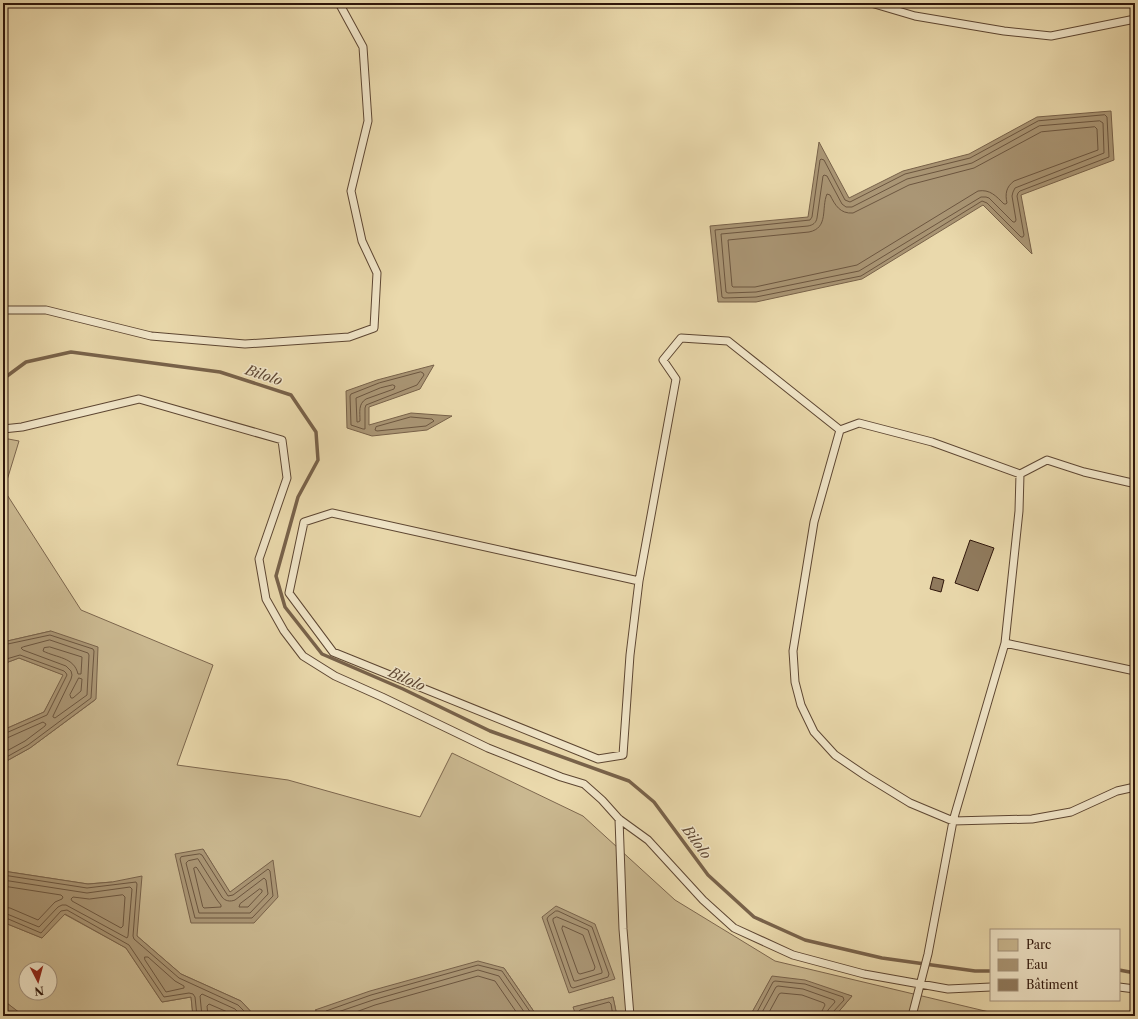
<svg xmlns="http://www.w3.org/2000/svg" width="1138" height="1019" font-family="'Libre Caslon Text',serif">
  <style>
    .green { fill: #cab890; stroke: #7c664d; fill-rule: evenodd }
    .water { fill: #aa9675; stroke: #78624a }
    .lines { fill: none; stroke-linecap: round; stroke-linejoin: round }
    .shore { stroke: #6c5640; stroke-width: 1 }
    .stream { stroke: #78624a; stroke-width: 3.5 }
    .building { fill: #907b5e; stroke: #2e150a }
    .lane-casing { stroke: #5d4632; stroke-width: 9 }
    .lane { stroke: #f1e6c9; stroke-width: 7 }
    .labels { text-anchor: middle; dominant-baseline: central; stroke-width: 3; stroke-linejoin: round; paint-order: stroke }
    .water-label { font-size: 14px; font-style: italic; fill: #604935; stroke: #f1e6c9 }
  </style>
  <rect width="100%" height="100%" fill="#ead9ac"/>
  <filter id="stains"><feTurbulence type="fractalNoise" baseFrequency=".005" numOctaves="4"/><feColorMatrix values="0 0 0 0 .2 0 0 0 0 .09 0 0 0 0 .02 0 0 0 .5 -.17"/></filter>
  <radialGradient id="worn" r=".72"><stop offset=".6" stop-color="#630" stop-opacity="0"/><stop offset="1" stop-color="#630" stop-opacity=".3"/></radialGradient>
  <path class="green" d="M3 438 19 441 4 490 81 610 213 665 177 765 288 780 420 817 452 753 583 816 675 900 775 961 1006 1016H835L852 996 772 977 750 1016H617L613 997 574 1007 576 1016H537L504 968 316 1010 324 1016H255L241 1001 181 974 137 936 112 882 88 884 3 871V763L30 748 95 700 51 631 3 642ZM203 849 230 893 273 861 191 922Z
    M19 658 64 675 44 712 3 730V664Z
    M64 914 126 948 162 1002 191 997 193 1016H23L3 1000V916L5 923 42 938ZM26 969H50V993H26Z"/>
  <path class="water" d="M1111 111 1114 160 1021 195 1032 254 983 205 862 279 756 302H718L710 226 808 217 819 142 849 198 903 171 969 154 1037 117Z
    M434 365 420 389 369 407V425L411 413 452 416 427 430 372 436 347 428 346 391 377 380Z
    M51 631 98 647 96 699 30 748 3 763V730L44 712 63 675 19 658 3 664V642Z
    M203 849 230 892 273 860 278 897 254 923H191L175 854Z
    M3 871 88 884 112 882 142 876 137 936 181 974 241 1001 255 1016H193L191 997 162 1002 126 948 65 914 42 938 5 923 3 916Z
    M556 906 595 924 615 979 569 993 542 917Z
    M478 961 504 968 537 1016H324L315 1010 370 991Z
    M772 976 805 980 852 996 835 1016H750Z
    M613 997 617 1016H576L573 1007Z
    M3 1000 20 1013 23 1016H3Z"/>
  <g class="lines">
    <path class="shore" d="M1105 115 1107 117 1109 157 1020 191 1018 193 1017 196 1024 235 1023 237H1021L987 203 982 201 861 276 756 297 724 298 722 297 715 230 810 220 812 217 820 160 821 159 824 160 845 200 850 202 905 174 970 158 1038 121Z
      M1100 121 1103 123 1104 153 1015 188 1013 192 1012 196 1016 220 1015 222H1013L989 198 986 197H981L859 271 756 292 728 293 726 292 721 234 808 226C813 225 816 223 817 218L823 176 824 175 827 176 842 204 846 207H852L907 179 972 163 1039 126Z
      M1095 127 1097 129 1098 150 1014 181C1006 187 1005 194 1007 203L1006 204H1004C996 196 990 189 978 191L857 265 755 287H733L732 286 728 240 809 232C829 228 821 208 827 194L830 195C835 205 840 214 853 213L909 185 974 168 1041 132Z
      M421 372 423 373 424 375 417 385 366 405 365 408V429H363L351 425 350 396 351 394 379 383Z
      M393 385 395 386 394 389 366 399C358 404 360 412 360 421L358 422H357L356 398 380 388Z
      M411 417 432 419 434 421 426 426 377 431 375 430 376 427Z
      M50 640 88 653 89 655 87 695 55 718 53 717V716L71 679 72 675 71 671 66 666 23 650 21 648 23 647Z
      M3 645 50 635 93 649 94 651 91 698 28 745 3 759
      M50 647 82 657 81 674H78C74 657 57 658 43 651L44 648Z
      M3 660 20 655 64 671 66 673 67 675 47 715 6 733H3
      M79 678 82 679 81 691 73 698H71L70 695Z
      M3 738H7L43 722 46 724 45 726 25 741 3 753
      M200 854 202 855 228 896 233 895 268 869 270 871 273 896 252 918H195L180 859 181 857Z
      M198 859 222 897C225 901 230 902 235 900L264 878 266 880 268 894 250 913H199L186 863 188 861Z
      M194 868 196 867 197 868 217 900 221 905V907L204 908 203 907Z
      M3 875 87 888 136 882 137 884 133 936 134 939 179 978 238 1005 249 1016
      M3 880 87 893 130 887 132 889 128 936 127 938 66 905H62L58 907 39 927 7 914 3 913
      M3 886 61 895 63 897 62 899 55 902 38 920 10 908 3 907
      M260 889 262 890V892L248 907H239L240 904Z
      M123 895 125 897 123 926 121 928 72 901 71 899 73 897 89 899Z
      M556 911H558L592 927 609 974 608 977 573 988 571 987 547 919 548 917Z
      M557 917 588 930 602 971V973L576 981H574L553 921V919Z
      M3 918H6L41 933 61 911 67 910 129 945 164 997 189 993 193 994 195 997 197 1016
      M563 926 583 935 595 967 594 970 580 974 578 973 562 929Z
      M145 957H148L175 981 184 986V988L166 992 145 960Z
      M202 1016 200 996 202 994 235 1009 242 1016
      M208 1016 207 1006 209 1004 232 1014 234 1016
      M325 1016V1012L326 1011 371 995 478 965 502 971 533 1016
      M331 1016 332 1014 373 1000 478 970 499 976 527 1016
      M345 1016 375 1005 478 976 495 981 519 1016
      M579 1016V1011L580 1010 609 1002 611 1004 613 1016
      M755 1016 773 982 775 981 805 984 843 997 844 1000 833 1012 832 1016
      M760 1016 776 987 778 986 803 989 834 1000 835 1002 828 1010 827 1016
      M767 1016 779 994 781 993 802 995 824 1003 825 1005 822 1011 821 1016"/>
    <path class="stream" d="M3 379 26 362 71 352 220 372 291 395 316 432 318 460 298 497 276 576 285 607 322 654 403 689 490 731 629 781 654 802 708 875 754 917 805 940 882 958 975 971H991
      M1119 970 1135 973"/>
  </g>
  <path class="building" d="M970 540 994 548 978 591 955 583Z
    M933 577 944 580 941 592 930 589Z"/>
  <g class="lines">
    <g class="lane-casing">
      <path id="lane" d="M871 3 915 16 1004 31 1051 36 1135 19
        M3 310H46L151 336 245 344 349 337 374 328 377 273 362 241 351 191 368 121 363 47 339 3
        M3 429 22 427 139 399 282 440 287 478 259 559 266 599 284 631 303 656 335 676 382 697 488 748 561 777 584 784 602 800 619 819 648 840 703 900 734 928 793 955 864 974 948 989 991 987
        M1020 474 932 442 859 423 840 430 814 522 793 651 795 682 801 705 814 732 835 755 866 776 910 803 953 821 1032 819 1071 812 1117 791 1135 787
        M639 581 332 513 304 522 289 593 333 652 598 759 623 755 630 655 639 581 676 379 663 360 681 338 728 341 840 430
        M1005 643 1135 671
        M619 819 623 929 630 1016
        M1119 987 1135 989
        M912 1016 928 954 953 821 1005 643 1019 511 1020 474 1047 460 1084 472 1132 483H1135"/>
    </g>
    <use href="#lane" class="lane"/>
  </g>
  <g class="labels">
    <g class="water-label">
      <text transform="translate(264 375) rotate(18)">Bilolo</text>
      <text transform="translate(407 679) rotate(24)">Bilolo</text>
      <text transform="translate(697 842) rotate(54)">Bilolo</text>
    </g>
  </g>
  <rect width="1138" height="1019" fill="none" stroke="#ead9ac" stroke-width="16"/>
  <rect x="4" y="4" width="1130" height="1011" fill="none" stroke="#2e150a" stroke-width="2"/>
  <rect x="8" y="8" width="1122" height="1003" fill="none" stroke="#2e150a"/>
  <rect x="990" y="929" width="130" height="72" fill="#f1e6c9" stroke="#a3927d"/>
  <rect x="998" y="939" width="20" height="12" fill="#cab890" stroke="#a3927d"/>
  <text x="1026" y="949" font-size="12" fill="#2e150a">Parc</text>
  <rect x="998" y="959" width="20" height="12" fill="#aa9675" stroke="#a3927d"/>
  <text x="1026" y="969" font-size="12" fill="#2e150a">Eau</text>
  <rect x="998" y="979" width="20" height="12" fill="#907b5e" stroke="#a3927d"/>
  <text x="1026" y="989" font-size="12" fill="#2e150a">Bâtiment</text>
  <g transform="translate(38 981) rotate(174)"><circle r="19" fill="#f1e6c9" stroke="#a3927d"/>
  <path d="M0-3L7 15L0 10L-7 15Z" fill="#8f2418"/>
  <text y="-6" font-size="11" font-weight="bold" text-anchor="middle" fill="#2e150a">N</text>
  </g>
  <rect width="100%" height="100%" filter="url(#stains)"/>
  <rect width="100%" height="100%" fill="url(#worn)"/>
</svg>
